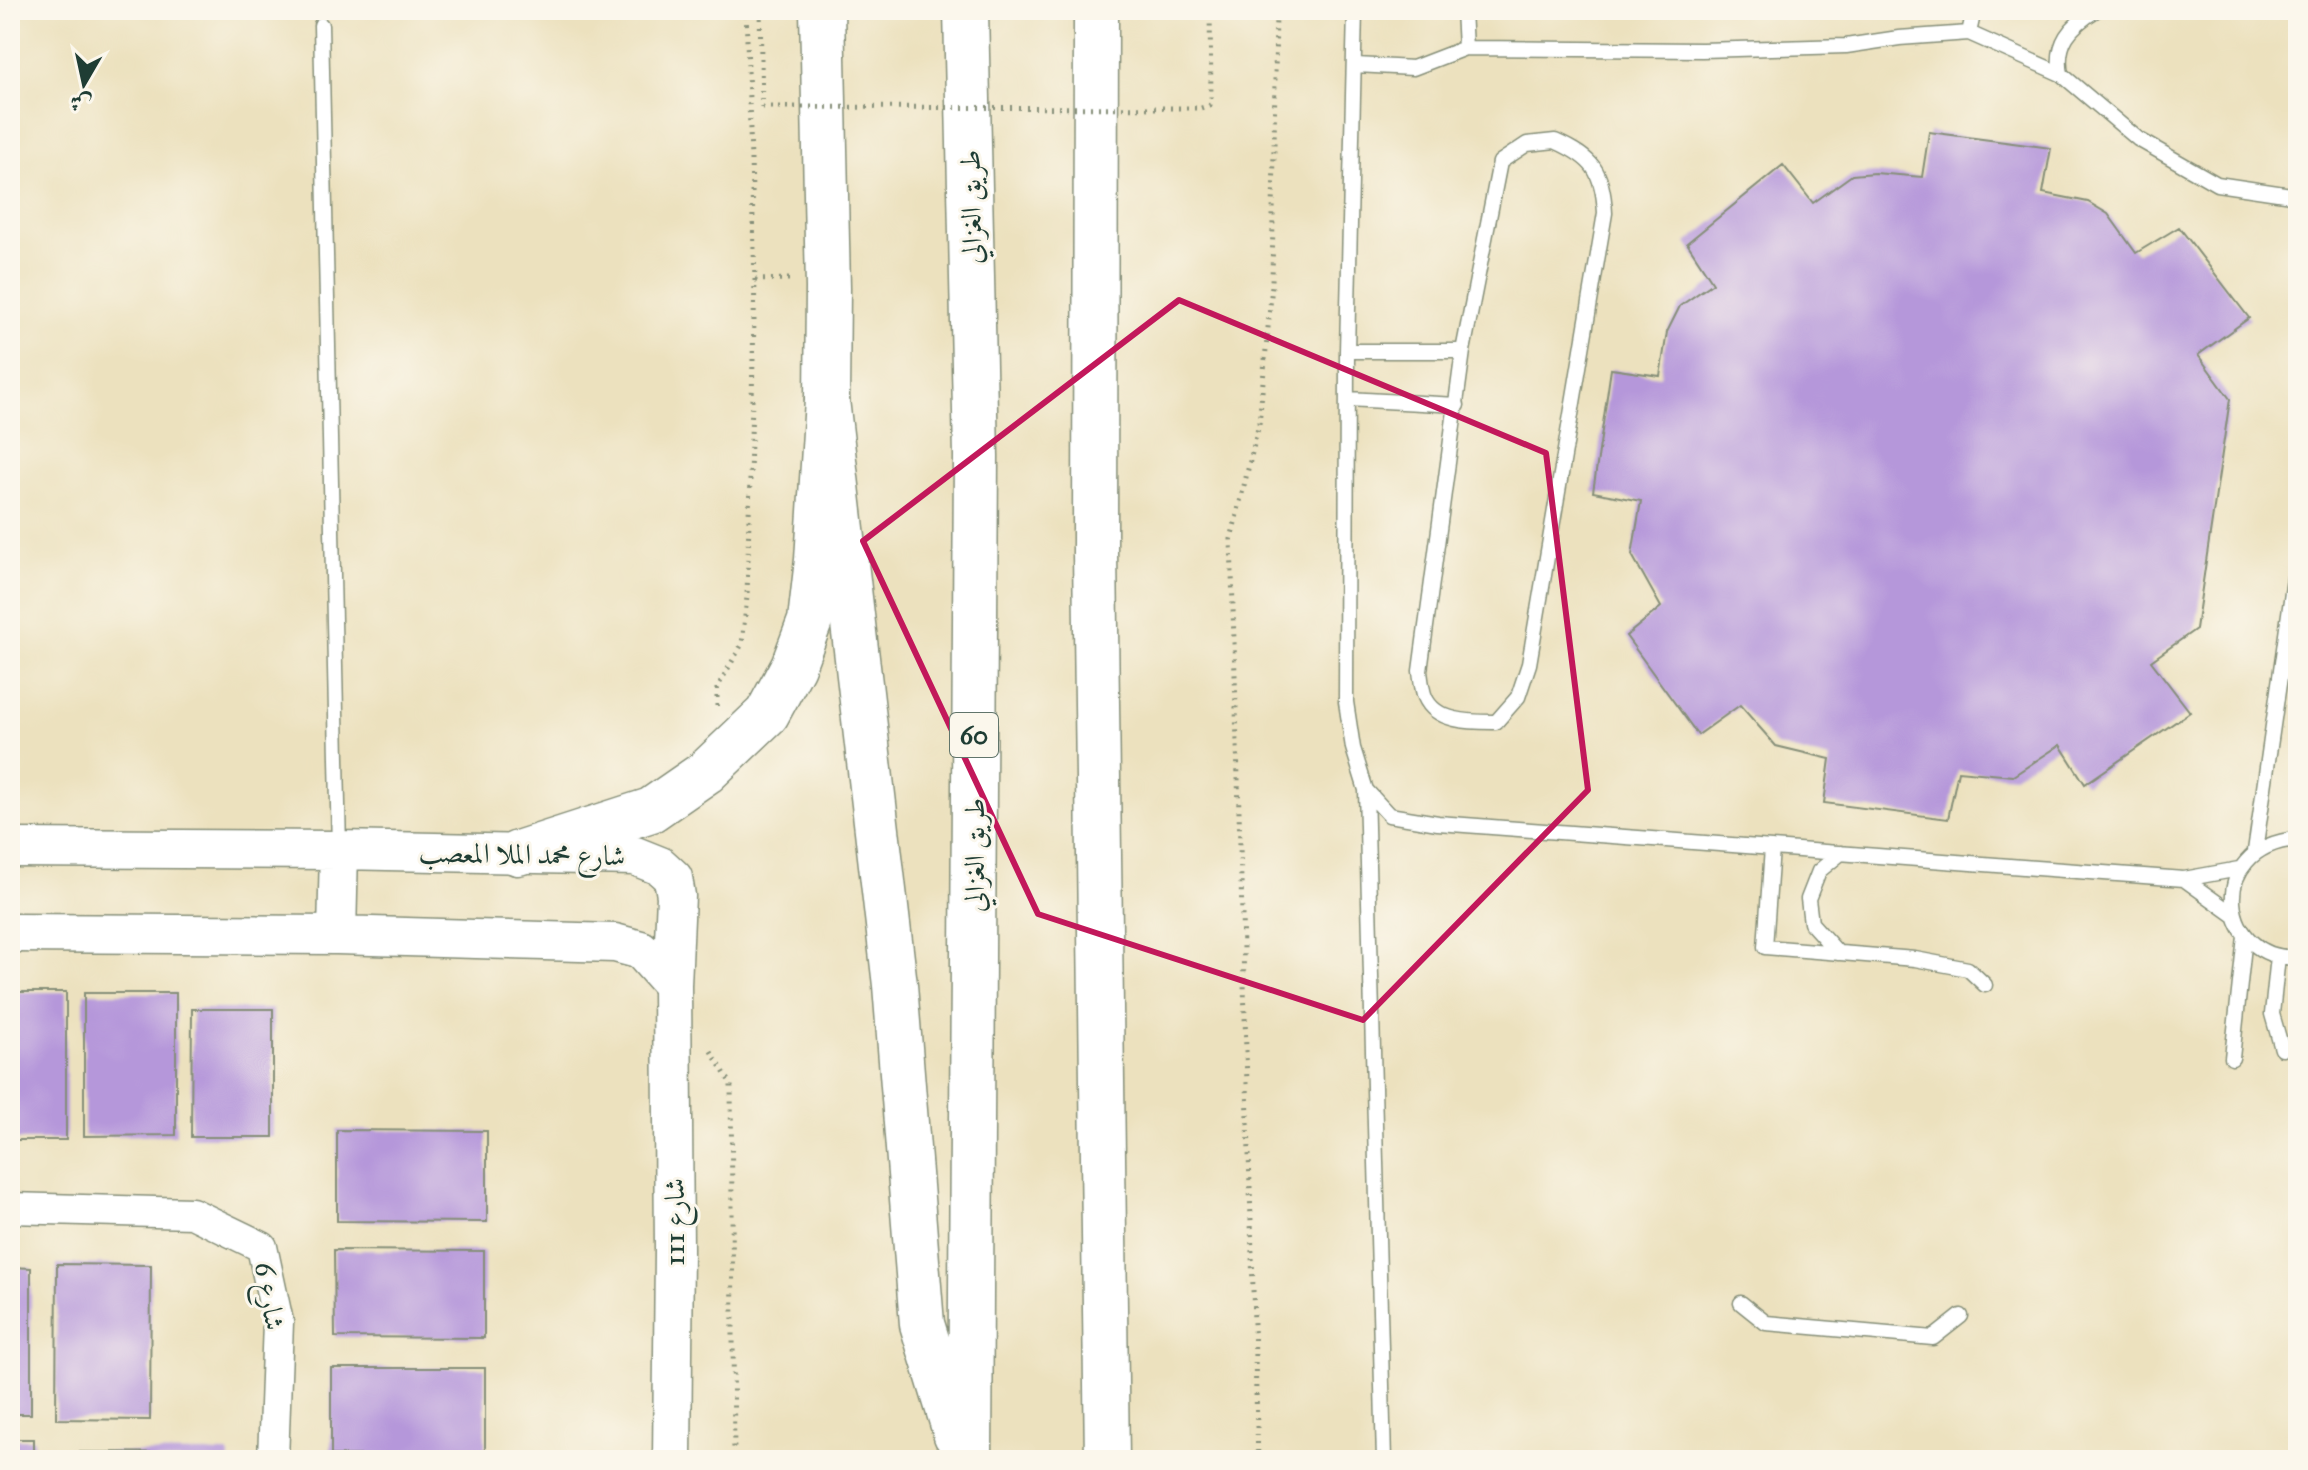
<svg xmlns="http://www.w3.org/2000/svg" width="2308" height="1470" font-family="'IM FELL Great Primer',Amiri,serif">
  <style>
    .building { fill: #b597da }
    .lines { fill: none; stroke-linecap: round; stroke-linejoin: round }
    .service-casing { stroke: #868f79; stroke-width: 17 }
    .minor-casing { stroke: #868f79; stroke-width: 33 }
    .tertiary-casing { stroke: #868f79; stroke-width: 41 }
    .primary-casing { stroke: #868f79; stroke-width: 47 }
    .motorway-casing { stroke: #868f79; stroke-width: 47 }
    .path { stroke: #868f79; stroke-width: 5; stroke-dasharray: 2 6; stroke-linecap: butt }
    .service { stroke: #fff; stroke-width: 14 }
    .minor { stroke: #fff; stroke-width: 30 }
    .tertiary { stroke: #fff; stroke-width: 38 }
    .primary { stroke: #fff; stroke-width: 44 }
    .motorway { stroke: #fff; stroke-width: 44 }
    .path-bridge { stroke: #868f79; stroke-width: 5; stroke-dasharray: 2 6; stroke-linecap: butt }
    .marked { fill: none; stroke: #c2185b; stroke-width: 6; stroke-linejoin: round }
    .labels { text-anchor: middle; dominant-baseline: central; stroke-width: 6; stroke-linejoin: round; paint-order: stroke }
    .shield { fill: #fbf7ec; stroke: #61756b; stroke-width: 2 }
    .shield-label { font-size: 26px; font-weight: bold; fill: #1f3d34 }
    .street-label { font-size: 28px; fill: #1f3d34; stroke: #fbf7ec }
  </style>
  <rect width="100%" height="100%" fill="#fbf7ec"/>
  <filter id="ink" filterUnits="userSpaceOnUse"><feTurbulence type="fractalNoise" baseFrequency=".0125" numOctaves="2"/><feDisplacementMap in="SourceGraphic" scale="16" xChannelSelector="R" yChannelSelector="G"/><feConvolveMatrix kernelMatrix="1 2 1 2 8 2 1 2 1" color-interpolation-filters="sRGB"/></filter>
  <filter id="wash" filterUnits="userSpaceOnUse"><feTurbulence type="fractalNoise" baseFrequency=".006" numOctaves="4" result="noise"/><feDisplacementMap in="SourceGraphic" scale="32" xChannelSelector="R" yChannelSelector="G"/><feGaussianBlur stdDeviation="1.8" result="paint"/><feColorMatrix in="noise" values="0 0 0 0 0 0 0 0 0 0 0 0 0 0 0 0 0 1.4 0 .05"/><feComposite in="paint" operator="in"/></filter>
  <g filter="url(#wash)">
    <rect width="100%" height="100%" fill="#ece1be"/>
    <g id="blocks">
      <path class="building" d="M1929 132 2051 148 2043 193 2088 202 2108 214 2136 253 2179 227 2249 318 2198 355 2230 399 2196 629 2151 661 2190 712 2085 784 2060 745 2013 776 1958 771 1948 819 1824 803 1830 759 1776 746 1740 705 1698 735 1626 636 1661 607 1632 555 1641 501 1593 492 1611 369 1660 376 1667 332 1680 306 1713 283 1687 243 1783 165 1813 203 1852 175 1875 173 1922 177Z
        M10 992H66V1140H10Z
        M84 993H176V1135L84 1136Z
        M192 1009H273V1137H191Z
        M337 1130 487 1131V1222L337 1221Z
        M334 1250 484 1251V1338L335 1337Z
        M57 1264 151 1265 150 1420 56 1419Z
        M10 1267 31 1268V1414H10Z
        M331 1368H485V1456L331 1455Z
        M10 1439H34V1460H10Z
        M64 1452 229 1453V1460H64Z"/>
    </g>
  </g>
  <g filter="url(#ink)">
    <use href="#blocks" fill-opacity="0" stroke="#868f79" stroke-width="2"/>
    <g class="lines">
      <g class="service-casing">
        <path id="service" d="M1355 10 1347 351 1346 702 1353 748 1366 790 1384 1460
          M1463 10 1465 48
          M321 25 339 850
          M1969 33 1974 10
          M1356 65 1413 68 1465 48 1702 50 1846 46 1899 38 1969 33 2061 74 2138 139 2217 184 2298 196
          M2061 74C2055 43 2070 26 2096 10
          M1555 141C1593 158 1603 171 1605 213L1529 664 1518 697 1496 722C1473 722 1436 723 1425 697 1422 690 1421 679 1420 671L1463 351 1500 162 1527 144Z
          M1347 351H1463
          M1348 399 1457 405
          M1366 790 1389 815 1438 823 2184 879 2239 869
          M2298 839C2201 847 2222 964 2298 957
          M1772 848 1765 947 1915 959 1968 969 1985 985
          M2255 851 2298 551
          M2184 879 2234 915
          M1838 953 1811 923 1808 899 1819 871 1841 853
          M2278 956 2272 1014 2282 1049
          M2232 1058 2245 936
          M1741 1303 1766 1323 1933 1338 1961 1316"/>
      </g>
      <g class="minor-casing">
        <path id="minor" d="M10 1208 192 1213 262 1247 278 1322 273 1460"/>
      </g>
      <g class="tertiary-casing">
        <path id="tertiary" d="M10 848 339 850 635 856 660 866 673 878 676 896 672 985 674 1249 672 1460
          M10 933 337 935 615 943 641 950 672 985
          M337 935 339 850"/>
      </g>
      <g class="primary-casing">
        <path id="primary" d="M518 853 651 810 706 772 767 714 793 666 810 621 817 560 827 400 828 288 822 10"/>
      </g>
      <g class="motorway-casing">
        <path id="motorway" d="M966 10 976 456 970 1460
          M1096 10 1095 552 1107 1460
          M827 400 895 985 922 1324 956 1435"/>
      </g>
      <path class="path" d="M760 10 762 107
        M1201 108 1210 105 1211 100 1210 10
        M755 280 789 279
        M717 706V688L742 644 747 597 755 280 746 10
        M711 1051 731 1084 734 1460
        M1258 1460 1231 539 1259 424 1272 285 1276 10"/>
      <use href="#service" class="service"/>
      <use href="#minor" class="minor"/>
      <use href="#tertiary" class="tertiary"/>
      <use href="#primary" class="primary"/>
      <use href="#motorway" class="motorway"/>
      <path class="path-bridge" d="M762 107 1201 108"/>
    </g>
  </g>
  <path class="marked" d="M1179 300 1546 453 1588 790 1363 1020 1038 914 863 541Z"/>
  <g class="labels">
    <rect class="shield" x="950" y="713" width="48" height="44" rx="6"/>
    <g class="shield-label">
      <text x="974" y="735">60</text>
    </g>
    <g class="street-label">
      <text transform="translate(971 207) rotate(-91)">طريق الغزالي</text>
      <text transform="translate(522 854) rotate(1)">شارع محمد الملا المعصب</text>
      <text transform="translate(974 855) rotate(-90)">طريق الغزالي</text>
      <text transform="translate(674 1222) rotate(-90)">شارع 111</text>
      <text transform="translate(270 1296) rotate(81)">شارع 6</text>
    </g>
  </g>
  <rect width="2308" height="1470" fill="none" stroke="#fbf7ec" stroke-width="40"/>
  <g transform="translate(84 84) rotate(189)" stroke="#fbf7ec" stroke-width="6" paint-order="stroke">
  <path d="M0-6L14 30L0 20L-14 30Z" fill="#1f3d34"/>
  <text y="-12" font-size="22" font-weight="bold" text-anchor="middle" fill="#1f3d34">ش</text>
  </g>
</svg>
